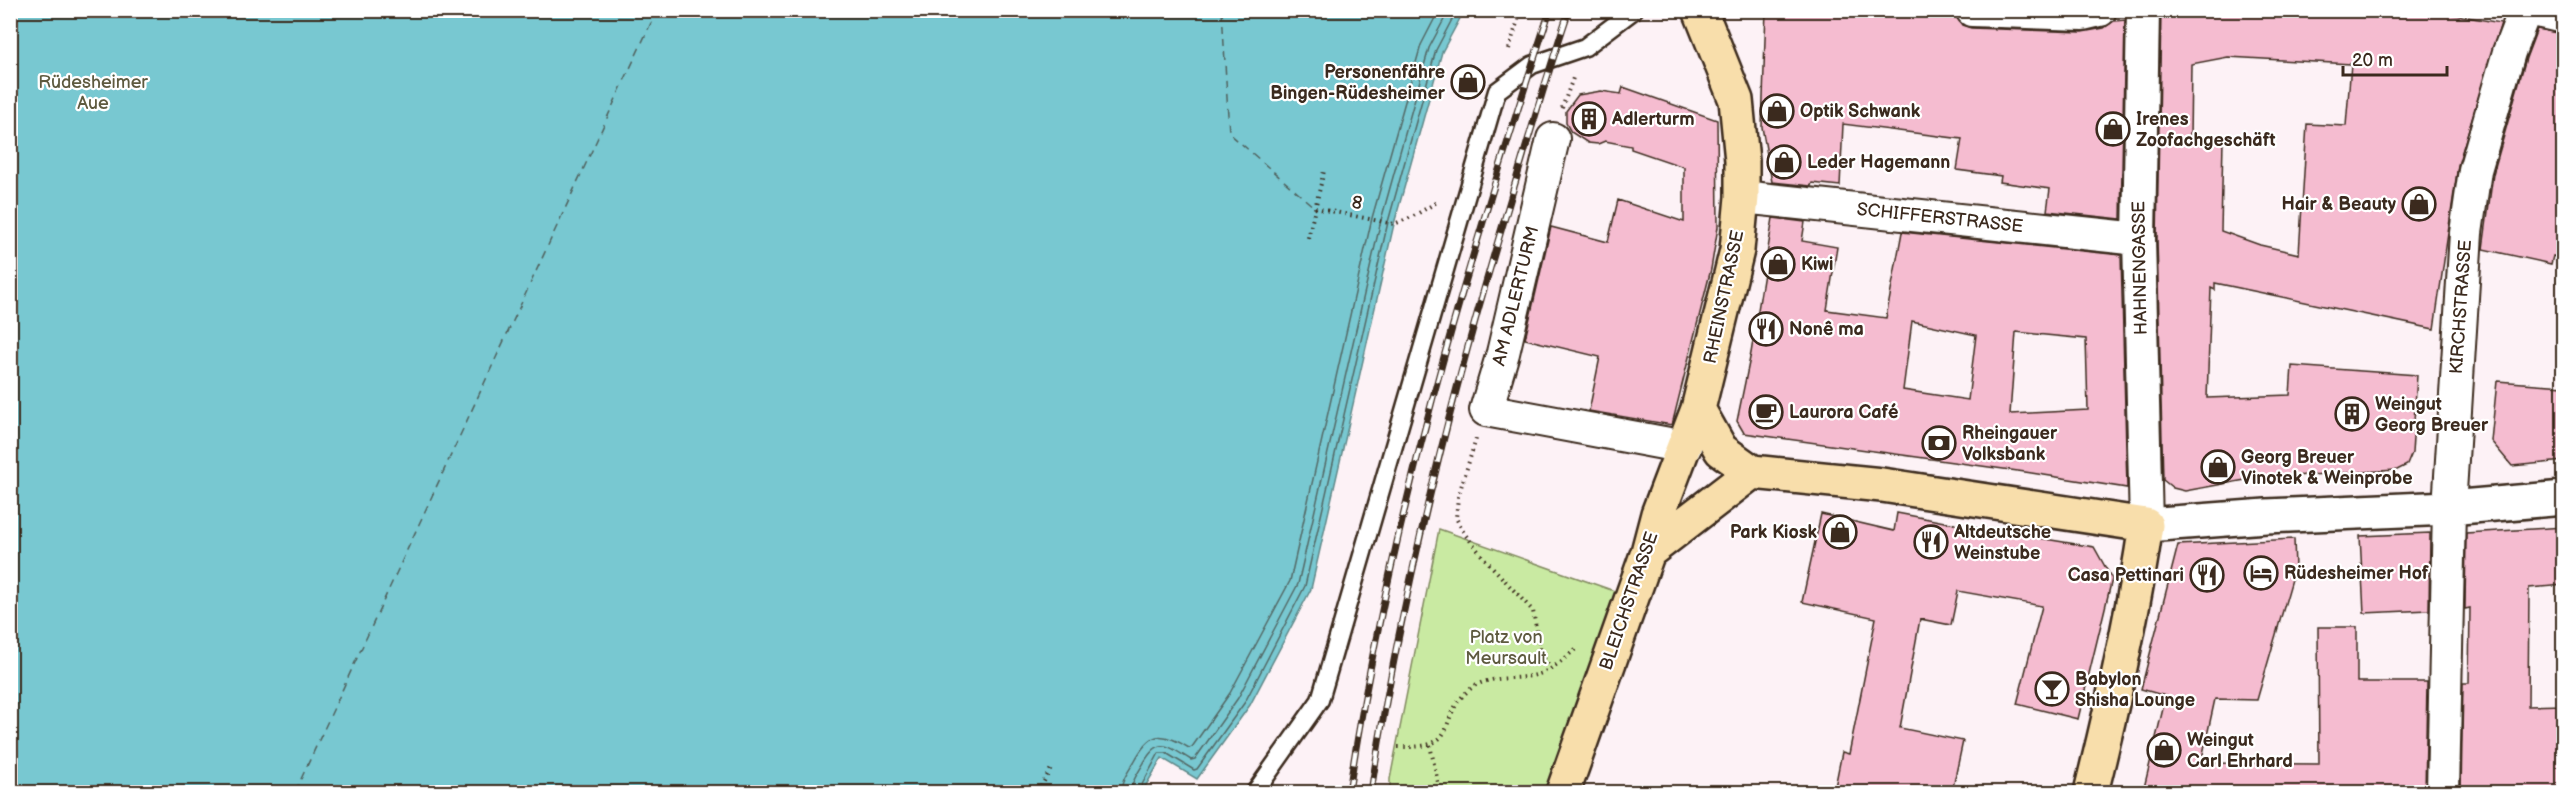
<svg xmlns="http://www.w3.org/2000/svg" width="2574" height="803" font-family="'Balsamiq Sans',sans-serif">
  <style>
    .green { fill: #c9eaa2; stroke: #828a60; stroke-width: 1.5 }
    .water { fill: #78c8d1; stroke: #608989; stroke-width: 1.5 }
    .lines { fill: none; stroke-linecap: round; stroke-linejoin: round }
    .shore { stroke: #536966; stroke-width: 1.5 }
    .ferry { stroke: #50615d; stroke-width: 1.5; stroke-dasharray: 8 6; stroke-linecap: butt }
    .building { fill: #f5bcd0; stroke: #3b2a1e; stroke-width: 1.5; fill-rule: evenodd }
    .service-casing { stroke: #3b2a1e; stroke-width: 21 }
    .minor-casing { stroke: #3b2a1e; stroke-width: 36 }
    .secondary-casing { stroke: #3b2a1e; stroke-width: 38 }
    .primary-casing { stroke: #3b2a1e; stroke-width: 38 }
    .path { stroke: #3b2a1e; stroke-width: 4; stroke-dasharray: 1.5 4.5; stroke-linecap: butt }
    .service { stroke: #fff; stroke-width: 16 }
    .minor { stroke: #fff; stroke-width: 32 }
    .secondary { stroke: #fff; stroke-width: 33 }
    .primary { stroke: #f8deab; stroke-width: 33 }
    .rail-casing { stroke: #3b2a1e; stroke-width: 7 }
    .rail { stroke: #fff; stroke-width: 4.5; stroke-dasharray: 14; stroke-linecap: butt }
    .labels { text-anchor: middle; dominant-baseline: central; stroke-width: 4.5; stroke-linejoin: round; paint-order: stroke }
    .poi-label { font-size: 18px; font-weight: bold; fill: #3b2a1e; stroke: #fff; text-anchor: start }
    .park-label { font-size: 18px; fill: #5e5a3f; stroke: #fff }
    .street-label { font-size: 18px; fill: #3b2a1e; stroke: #fff }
  </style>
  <rect width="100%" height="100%" fill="#fdf2f6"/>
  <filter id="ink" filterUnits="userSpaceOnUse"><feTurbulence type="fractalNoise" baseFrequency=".0167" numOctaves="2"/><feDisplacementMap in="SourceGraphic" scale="12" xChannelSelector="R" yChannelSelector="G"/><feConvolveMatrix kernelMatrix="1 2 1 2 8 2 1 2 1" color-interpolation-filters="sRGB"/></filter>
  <g filter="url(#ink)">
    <path class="green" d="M1439 529 1620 593 1545 792H1390V779Z"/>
    <path class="water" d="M10 11 11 10 1464 11 1442 52 1394 224 1311 589 1250 705 1197 779 1162 758 1142 792H11Z"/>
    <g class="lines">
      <path class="shore" d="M1121 792C1121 781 1128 772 1134 762 1150 732 1160 730 1189 748L1192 747 1230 693 1290 581 1372 218 1421 45 1439 10
        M1130 792C1131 783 1137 774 1142 766 1159 735 1166 745 1191 760L1195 759 1238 698 1298 584 1381 220 1429 48 1449 10
        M1138 792 1159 753H1166L1194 770 1197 769 1245 702 1305 586 1388 222 1436 50 1457 10"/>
      <path class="ferry" d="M1222 10 1229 133 1315 208
        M295 792 657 10"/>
    </g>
    <path class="building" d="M1766 10H1903L1956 16 1962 25 1971 28 2082 32 2104 28 2114 21 2125 20 2121 219 2047 211 2050 189 2000 182 2001 176 1957 170 1962 139 1843 124 1840 186 1812 183 1811 186 1772 182 1762 127Z
      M2427 10 2501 23 2458 165 2434 329 2215 283V290L2211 288 2207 398 2290 395 2292 366 2417 375 2412 453 2407 465 2397 470 2256 478 2185 491 2173 488 2163 480 2157 239 2161 11ZM2228 57 2351 64 2346 126 2307 124 2299 254 2260 245 2221 231 2223 140 2190 139 2191 64Z
      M2537 29 2564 34V259L2553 256 2551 264 2483 249 2493 174 2526 58Z
      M1623 87 1717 120 1718 227 1711 269 1672 425 1589 411 1600 357 1525 339 1551 227 1608 242 1618 200 1684 222V167L1631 149V146L1605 141 1598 144 1588 143 1571 132 1566 123V111L1578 95 1601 91 1621 94Z
      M1773 218 1805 222 1802 241 1837 247 1827 310 1886 318 1902 232 2121 255 2127 488 2025 472 1744 433 1737 421 1751 353ZM1912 321 1976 335 1968 400 1903 390ZM2016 332 2086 339 2088 410 2010 414Z
      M2497 381 2564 386V461L2512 466 2491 441Z
      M1897 513 1971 527 2094 547 2112 579 2078 719 2017 704 2042 606 1958 591 1951 625 1920 619 1900 728 1963 741 1952 792H1834L1842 752 1849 754 1876 618 1802 602 1821 514 1894 531Z
      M2564 527V585L2529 588 2528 706 2564 705V792H2461L2463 683H2469L2470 608 2465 609 2466 533Z
      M2430 533 2429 610 2364 613 2360 536Z
      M2294 539 2295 569 2257 700 2215 699 2201 763 2319 764 2318 627H2357V682H2427L2425 792H2143L2166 696 2141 689 2178 545Z"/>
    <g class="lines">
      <g class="service-casing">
        <path id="service" d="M1255 792 1320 700 1497 91 1532 65 1585 47 1634 10"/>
      </g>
      <g class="minor-casing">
        <path id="minor" d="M1972 10 2083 14 2100 10
          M2143 10 2139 239 2146 525
          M2532 10 2564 17
          M1553 139 1503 353 1486 410 1685 447
          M1742 197 2139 239
          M2443 792 2449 508 2466 233 2475 170 2509 52 2525 10"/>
      </g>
      <g class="secondary-casing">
        <path id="secondary" d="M2146 525 2266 516 2449 508 2564 498"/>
      </g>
      <g class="primary-casing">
        <path id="primary" d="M1698 409 1721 450 1752 472
          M1648 552 1752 472 1882 485 2146 525C2133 615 2113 704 2091 792
          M1563 792 1648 552 1658 514 1698 409 1737 250 1742 197V161L1736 100 1700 10"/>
      </g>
      <path class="path" d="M1509 49 1521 10
        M1562 108 1573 78
        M1315 208 1394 224 1412 217 1437 202
        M1308 238 1324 171
        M1476 439 1458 497 1456 518 1464 533 1483 557 1533 611 1541 654 1551 668
        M1430 745 1440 792
        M1398 747C1464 749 1434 720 1469 690 1490 672 1520 683 1544 672 1556 667 1567 656 1577 648
        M1038 792 1052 767"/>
      <use href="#service" class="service"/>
      <use href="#minor" class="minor"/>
      <use href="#secondary" class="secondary"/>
      <use href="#primary" class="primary"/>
      <g class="rail-casing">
        <path id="rail" d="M1349 792C1389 526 1466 266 1550 10
          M1371 792C1401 596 1449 404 1506 214 1526 146 1546 78 1569 10"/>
      </g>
      <use href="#rail" class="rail"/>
    </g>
  </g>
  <defs>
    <g id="shop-ring" transform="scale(1.725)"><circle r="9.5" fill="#fff" stroke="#3b2a1e" stroke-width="1.5"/><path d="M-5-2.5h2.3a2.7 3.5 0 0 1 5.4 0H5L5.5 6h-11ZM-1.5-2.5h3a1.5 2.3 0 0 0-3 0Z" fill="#3b2a1e"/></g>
    <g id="building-ring" transform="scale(1.725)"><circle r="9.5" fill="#fff" stroke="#3b2a1e" stroke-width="1.5"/><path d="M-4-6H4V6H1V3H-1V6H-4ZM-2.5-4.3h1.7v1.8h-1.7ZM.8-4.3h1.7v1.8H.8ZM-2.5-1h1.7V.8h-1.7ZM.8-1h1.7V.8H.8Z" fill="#3b2a1e"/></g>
    <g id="restaurant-ring" transform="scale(1.725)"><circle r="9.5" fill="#fff" stroke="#3b2a1e" stroke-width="1.5"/><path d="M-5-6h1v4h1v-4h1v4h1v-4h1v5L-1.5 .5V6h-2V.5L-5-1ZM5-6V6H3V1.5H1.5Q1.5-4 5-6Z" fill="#3b2a1e"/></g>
    <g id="cafe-ring" transform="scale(1.725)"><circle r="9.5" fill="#fff" stroke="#3b2a1e" stroke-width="1.5"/><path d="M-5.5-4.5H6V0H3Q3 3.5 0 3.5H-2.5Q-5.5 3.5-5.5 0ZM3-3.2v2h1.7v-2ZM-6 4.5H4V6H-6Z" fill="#3b2a1e"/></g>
    <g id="bank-ring" transform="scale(1.725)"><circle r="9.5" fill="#fff" stroke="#3b2a1e" stroke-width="1.5"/><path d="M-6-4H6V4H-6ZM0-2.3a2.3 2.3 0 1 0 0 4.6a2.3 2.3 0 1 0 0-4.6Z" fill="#3b2a1e"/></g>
    <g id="hotel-ring" transform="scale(1.725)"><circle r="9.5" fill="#fff" stroke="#3b2a1e" stroke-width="1.5"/><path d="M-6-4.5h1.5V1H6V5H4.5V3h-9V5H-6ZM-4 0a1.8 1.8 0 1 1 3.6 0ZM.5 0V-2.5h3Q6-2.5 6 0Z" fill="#3b2a1e"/></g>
    <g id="bar-ring" transform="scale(1.725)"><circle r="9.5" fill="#fff" stroke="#3b2a1e" stroke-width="1.5"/><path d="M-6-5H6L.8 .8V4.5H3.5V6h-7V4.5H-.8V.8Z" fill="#3b2a1e"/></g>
  </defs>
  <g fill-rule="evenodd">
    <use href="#shop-ring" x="1468" y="82"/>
    <use href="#shop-ring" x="1777" y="111"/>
    <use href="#building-ring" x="1589" y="119"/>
    <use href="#shop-ring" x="2113" y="129"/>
    <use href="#shop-ring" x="1784" y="162"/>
    <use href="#shop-ring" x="2419" y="204"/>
    <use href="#shop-ring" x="1778" y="264"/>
    <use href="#restaurant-ring" x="1766" y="329"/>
    <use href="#cafe-ring" x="1766" y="412"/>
    <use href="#building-ring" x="2352" y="414"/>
    <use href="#bank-ring" x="1939" y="443"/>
    <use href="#shop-ring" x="2218" y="467"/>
    <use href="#shop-ring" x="1840" y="532"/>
    <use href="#restaurant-ring" x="1931" y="542"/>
    <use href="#hotel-ring" x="2261" y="573"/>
    <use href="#restaurant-ring" x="2207" y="575"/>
    <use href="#bar-ring" x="2052" y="689"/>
    <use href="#shop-ring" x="2164" y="750"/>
  </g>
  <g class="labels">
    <g class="poi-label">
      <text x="1445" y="72" text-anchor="end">Personenfähre<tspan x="1445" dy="21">Bingen-Rüdesheimer</tspan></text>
      <text x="1800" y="111">Optik Schwank</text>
      <text x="1612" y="119">Adlerturm</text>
      <text x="2136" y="119">Irenes<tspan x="2136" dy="21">Zoofachgeschäft</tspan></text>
      <text x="1807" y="162">Leder Hagemann</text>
      <text x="2396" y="204" text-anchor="end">Hair &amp; Beauty</text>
      <text x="1801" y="264">Kiwi</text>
      <text x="1789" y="329">Nonê ma</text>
      <text x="2375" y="404">Weingut<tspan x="2375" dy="21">Georg Breuer</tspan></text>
      <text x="1789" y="412">Laurora Café</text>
      <text x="1962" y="433">Rheingauer<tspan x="1962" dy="21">Volksbank</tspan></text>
      <text x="2241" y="457">Georg Breuer<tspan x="2241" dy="21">Vinotek &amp; Weinprobe</tspan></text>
      <text x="1817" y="532" text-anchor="end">Park Kiosk</text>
      <text x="1954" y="532">Altdeutsche<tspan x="1954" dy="21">Weinstube</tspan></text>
      <text x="2284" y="573">Rüdesheimer Hof</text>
      <text x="2184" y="575" text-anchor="end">Casa Pettinari</text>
      <text x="2075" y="679">Babylon<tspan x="2075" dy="21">Shisha Lounge</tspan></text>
      <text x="2187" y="740">Weingut<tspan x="2187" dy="21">Carl Ehrhard</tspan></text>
    </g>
    <g class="park-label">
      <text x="93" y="82">Rüdesheimer<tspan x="93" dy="21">Aue</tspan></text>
      <text x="1506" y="637">Platz von<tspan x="1506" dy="21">Meursault</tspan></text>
    </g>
    <g class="street-label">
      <text transform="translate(1357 203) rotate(11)">8</text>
      <text transform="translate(1940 218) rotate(6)">SCHIFFERSTRASSE</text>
      <text transform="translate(2140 268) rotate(-91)">HAHNENGASSE</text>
      <text transform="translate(1516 296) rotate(-76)">AM ADLERTURM</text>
      <text transform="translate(1724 297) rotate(-78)">RHEINSTRASSE</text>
      <text transform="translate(2461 307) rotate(-86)">KIRCHSTRASSE</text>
      <text transform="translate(1629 601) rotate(-71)">BLEICHSTRASSE</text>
    </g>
  </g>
  <rect width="2574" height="803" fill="none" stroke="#fff" stroke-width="36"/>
  <rect x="18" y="18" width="2538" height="767" fill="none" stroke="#3b2a1e" stroke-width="2" filter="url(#ink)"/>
  <path d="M2343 66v9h104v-9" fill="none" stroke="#3b2a1e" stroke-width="3"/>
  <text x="2352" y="66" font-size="18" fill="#3b2a1e" stroke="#ffffff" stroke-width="4.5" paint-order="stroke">20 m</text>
</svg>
